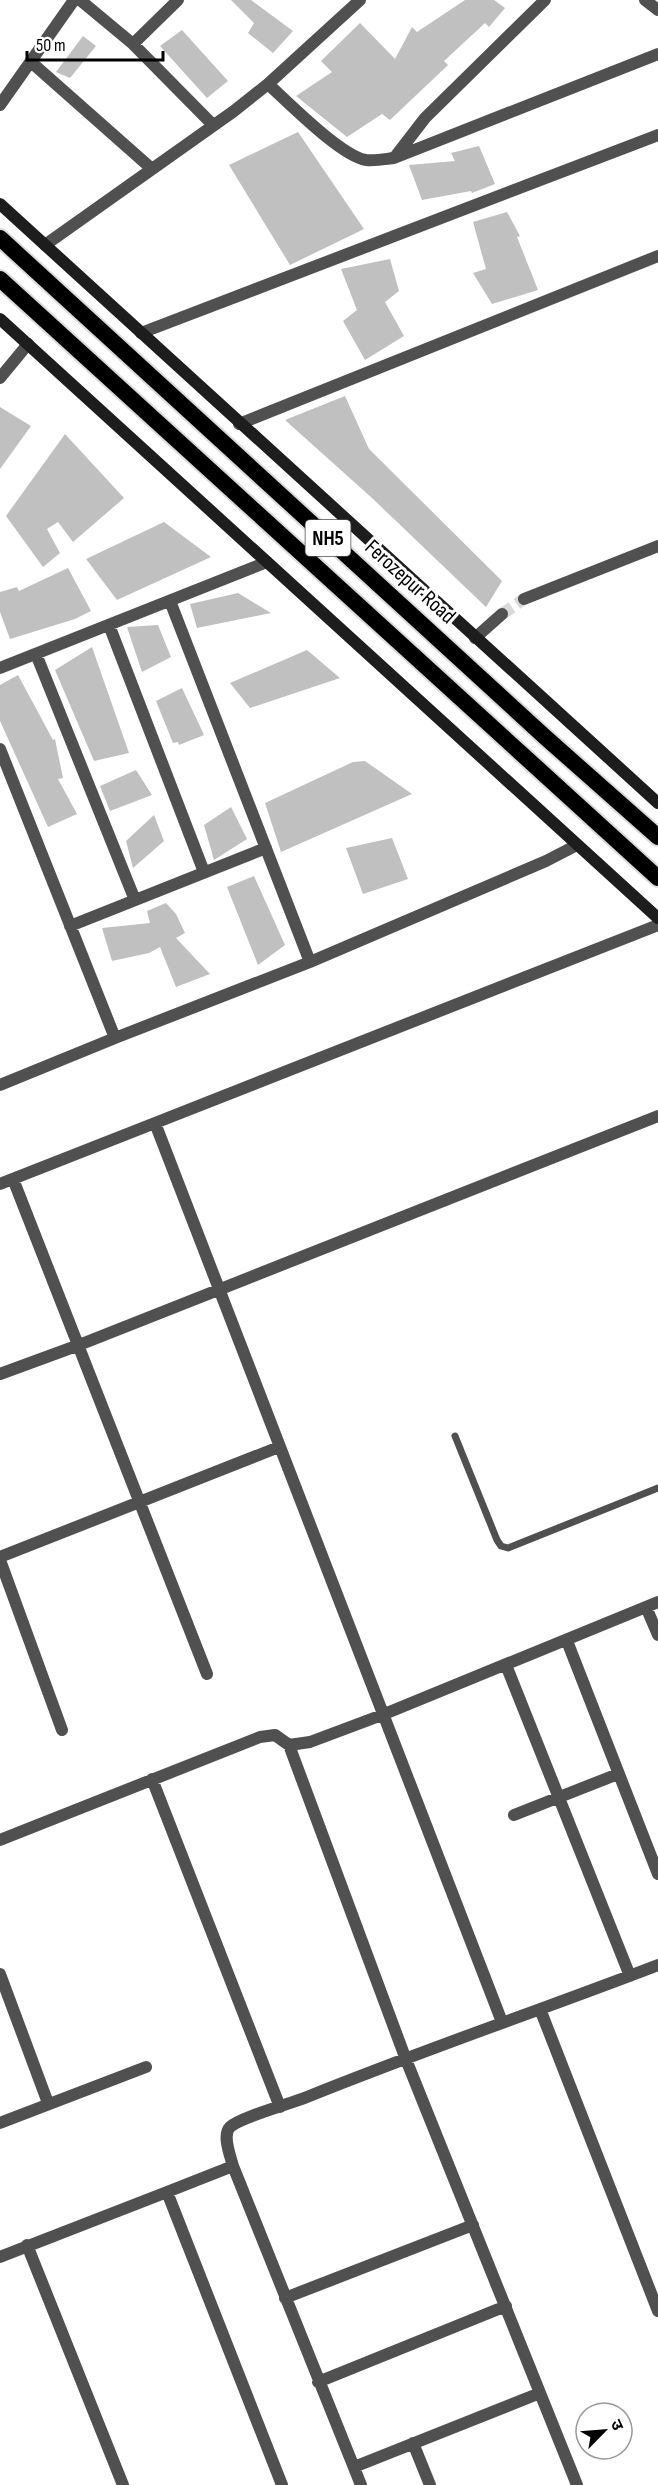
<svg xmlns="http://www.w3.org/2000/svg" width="658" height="2485" font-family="'Sofia Sans Condensed','Noto Sans Devanagari',sans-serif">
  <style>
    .building { fill: #c0c0c0 }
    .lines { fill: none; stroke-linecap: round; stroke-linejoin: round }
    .minor-tunnel { stroke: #d9d9d9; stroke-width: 12; stroke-dasharray: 12 6; stroke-linecap: butt }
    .trunk-casing { stroke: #dbdbdb; stroke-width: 20 }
    .service { stroke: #505050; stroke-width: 7 }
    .minor { stroke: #505050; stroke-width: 12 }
    .secondary { stroke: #1d1d1d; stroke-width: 12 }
    .trunk { stroke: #000; stroke-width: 16 }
    .labels { text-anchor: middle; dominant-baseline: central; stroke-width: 6; stroke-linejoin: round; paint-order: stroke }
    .shield { fill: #fff; stroke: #4c4c4c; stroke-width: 1.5 }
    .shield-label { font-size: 21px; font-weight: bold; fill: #000 }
    .street-label { font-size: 22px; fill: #000; stroke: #fff }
  </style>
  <rect width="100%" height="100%" fill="#fff"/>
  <path class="building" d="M231 0H251L293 31 273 53 248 33 254 23Z
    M465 0H494L505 8 489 27 485 23 444 61 448 65 390 120 382 114 347 137 296 96 332 72 321 61 360 23 395 59 412 27 417 32Z
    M182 30 228 81 207 98 160 46Z
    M83 36 96 46 70 78 56 72Z
    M298 132 364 229 290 265 229 165Z
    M479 146 495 184 472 193 471 191 422 200 409 165 455 161 451 153Z
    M507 212 520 236 517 237 538 290 492 304 473 273 486 269 473 222Z
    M390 259 399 291 385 302 404 336 365 360 343 321 357 310 341 269Z
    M345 396 369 449 502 581 486 607 372 498 285 420Z
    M0 407 31 426 0 469Z
    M65 434 124 498 73 542 58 522 47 529 60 553 43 567 6 516Z
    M164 522 211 557 117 600 86 559Z
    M68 568 91 611 75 619 10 639 0 612V592L17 587 19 591Z
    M238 593 271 613 197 628 190 604Z
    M158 625 171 657 142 672 127 627Z
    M92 647 129 753 94 761 55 670Z
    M307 650 340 678 250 708 230 683Z
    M18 675 53 740 55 739 63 778 58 779 77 814 48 827 0 721V685Z
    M182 688 204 735 179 745 178 742 173 743 156 701Z
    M365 761 412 794 281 852 265 803 353 762Z
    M136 770 152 795 110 811 100 786Z
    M231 807 247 839 214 860 204 825Z
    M154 815 164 841 133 868 126 841Z
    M392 838 408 879 363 894 346 848Z
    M254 876 285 945 258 965 227 887Z
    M166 903 176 914 185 933 176 938 210 974 176 987 160 947 149 953 112 961 102 928 150 923 147 911Z"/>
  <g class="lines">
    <path class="minor-tunnel" d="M502 614 524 599"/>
    <g class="trunk-casing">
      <path id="trunk" d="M0 238 545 737 658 837
        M0 279 658 878"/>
    </g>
    <path class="service" d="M455 1436 497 1540 501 1546 508 1548 658 1488"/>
    <path class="minor" d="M80 0 133 44 213 125
      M645 0 658 10
      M133 44 178 0
      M31 62 152 169
      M268 84C289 103 341 156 366 160 376 161 385 159 394 158L658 54
      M0 105 74 0
      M395 157 425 118 545 0
      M45 245 234 111 268 84 360 0
      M141 333 658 135
      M0 378 28 344
      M239 424 658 256
      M524 599 658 546
      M170 601 310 962
      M109 625 204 872
      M475 638 502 614
      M36 654 135 900
      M0 668 267 562
      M0 749 115 1038 310 962 546 861 577 845
      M70 926 266 848
      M0 1085 115 1038
      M155 1123 658 925
      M13 1179 207 1674
      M0 1184 155 1123 502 2022
      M0 1374 79 1345 658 1116
      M0 1557 279 1447
      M0 1560 62 1730
      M646 1607 658 1635
      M567 1641 658 1874
      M506 1665 630 1976
      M289 1745 405 2057 577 2485
      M152 1779 280 2107
      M514 1815 618 1774
      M0 1840 260 1737 275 1735 289 1745 310 1742 382 1715 658 1602
      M0 1974 48 2103
      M540 2009 658 2311
      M0 2123 146 2067
      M233 2166 167 2192 282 2485
      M27 2245 123 2485
      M0 2257 167 2192
      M285 2298 473 2225
      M318 2382 506 2306
      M413 2443 430 2485
      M354 2467 540 2393
      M361 2485 233 2166C230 2155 222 2135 230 2127 241 2117 290 2104 307 2097 423 2050 541 2010 658 1965"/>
    <path class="secondary" d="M0 204 658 803
      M0 319 658 918"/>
    <use href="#trunk" class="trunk"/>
  </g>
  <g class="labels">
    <rect class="shield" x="305.5" y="520" width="45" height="36" rx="4.5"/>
    <g class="shield-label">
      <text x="328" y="538">NH5</text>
    </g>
    <g class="street-label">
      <text transform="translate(410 582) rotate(42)">Ferozepur Road</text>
    </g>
  </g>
  <g transform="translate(604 2431) rotate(65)"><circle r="28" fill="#ffffff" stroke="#999999" stroke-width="1.5"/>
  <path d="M0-4.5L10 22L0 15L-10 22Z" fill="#000000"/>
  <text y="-9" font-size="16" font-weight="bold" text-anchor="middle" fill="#000000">उ</text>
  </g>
  <path d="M27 51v9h136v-9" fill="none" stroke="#000000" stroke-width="3"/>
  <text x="36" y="51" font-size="18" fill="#000000" stroke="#ffffff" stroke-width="4.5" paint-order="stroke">50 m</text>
</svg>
